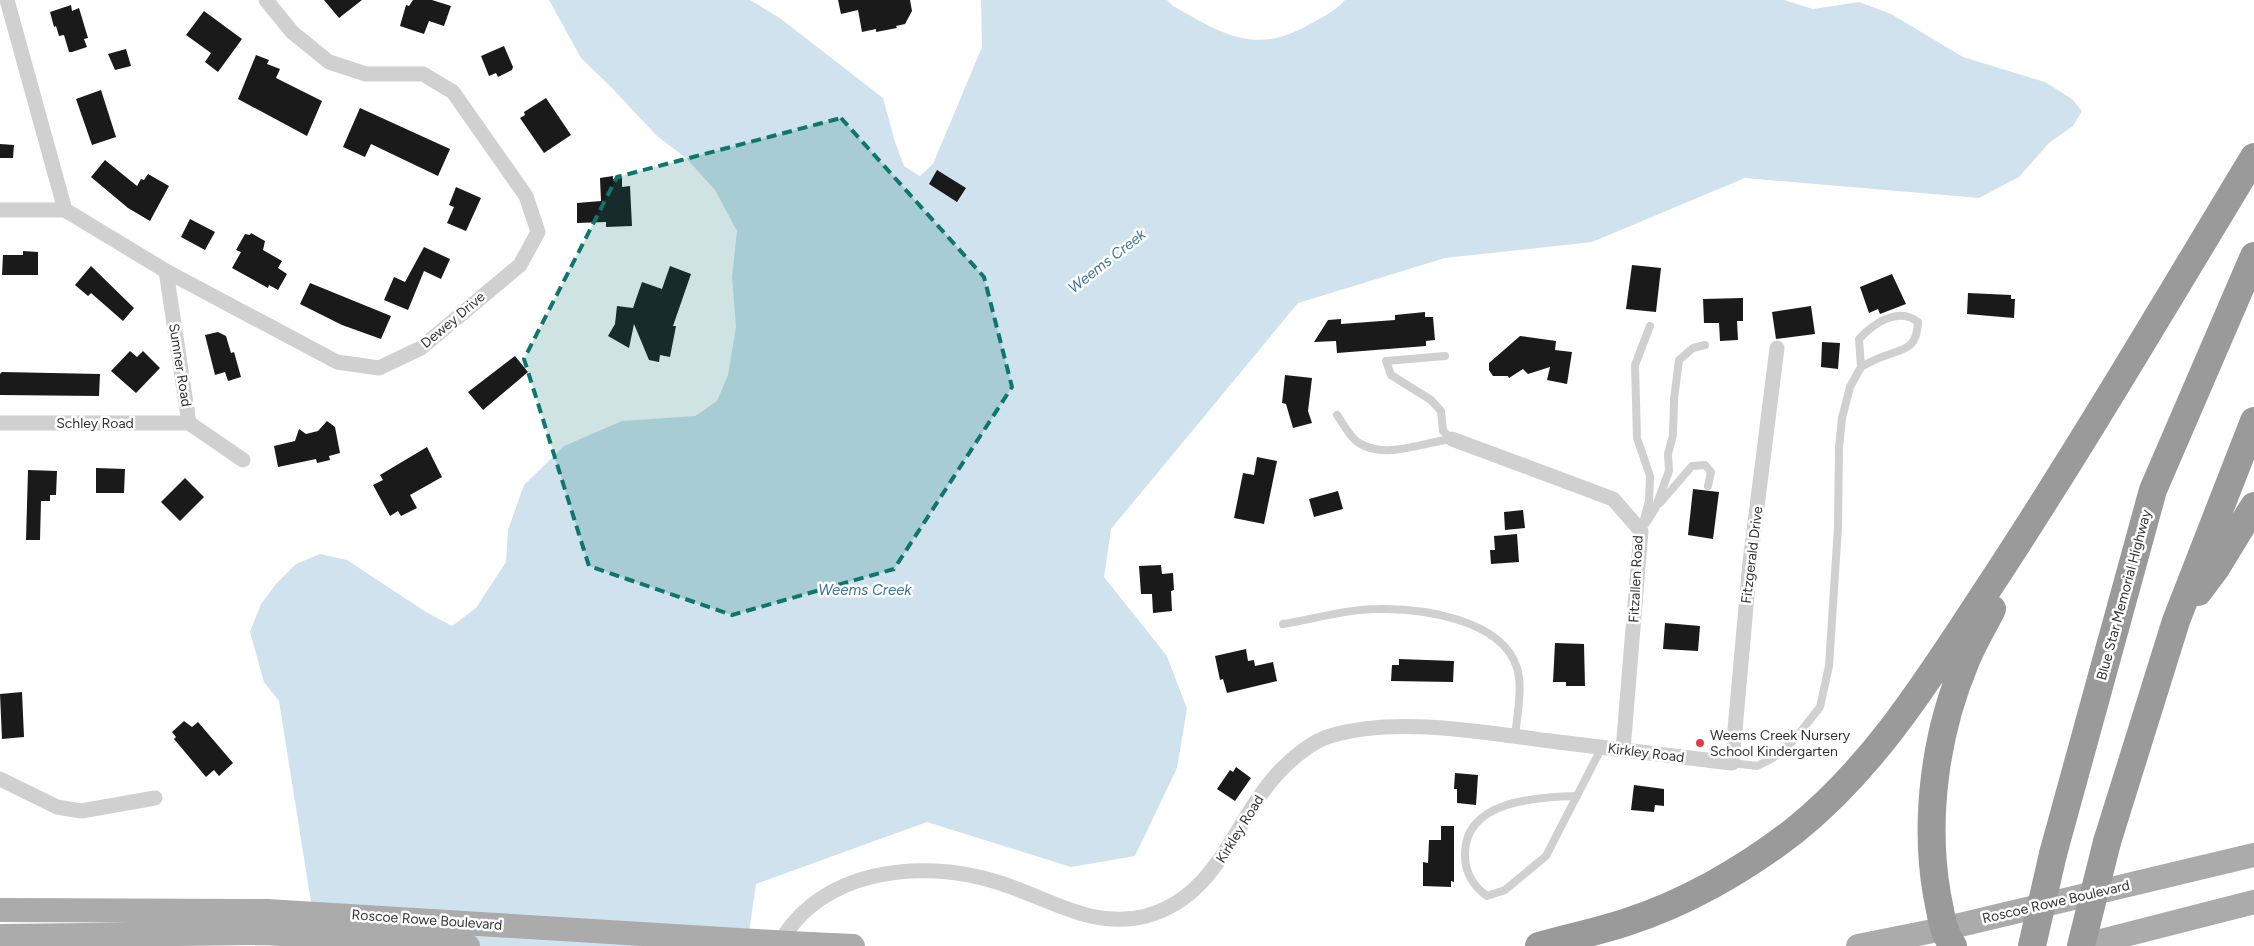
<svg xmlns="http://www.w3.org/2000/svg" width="2254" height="946" font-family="Figtree,sans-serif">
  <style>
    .water { fill: #cfe2ee }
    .building { fill: #1a1a1a }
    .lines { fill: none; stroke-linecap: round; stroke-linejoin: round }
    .service { stroke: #d0d0d0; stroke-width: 8 }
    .minor { stroke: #d0d0d0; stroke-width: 15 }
    .primary { stroke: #ababab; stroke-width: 24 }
    .motorway { stroke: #9a9a9a; stroke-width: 28 }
    .primary-bridge { stroke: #ababab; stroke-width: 24 }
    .motorway-bridge { stroke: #9a9a9a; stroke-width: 28 }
    .marked { fill: #0f766e; fill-opacity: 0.2; stroke: #0f766e; stroke-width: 4; stroke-dasharray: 10 6; stroke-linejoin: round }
    .poi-dot { fill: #e63946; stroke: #fff; stroke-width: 2 }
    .labels { text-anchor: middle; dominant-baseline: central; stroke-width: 5; stroke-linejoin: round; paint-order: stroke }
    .street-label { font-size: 14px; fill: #333; stroke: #fff }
    .poi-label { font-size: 14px; fill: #333; stroke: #fff; text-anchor: start }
    .water-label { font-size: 15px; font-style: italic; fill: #3f7597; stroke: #fff }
  </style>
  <rect width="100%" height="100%" fill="#fff"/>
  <path class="water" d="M549 0H750L781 19 883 98 895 142 904 166 920 176 933 164 982 47 981 0H1167L1173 6C1223 34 1255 56 1310 24 1323 17 1335 11 1345 0H1784L1813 9 1859 2 1891 14 1963 57 2045 82 2072 99 2082 111 2073 126 2049 143 2019 177 1979 198 1745 178 1592 242 1445 258 1298 303 1111 529 1104 577 1167 656 1187 709 1177 768 1135 856 1071 867 927 822 756 884 747 946H318L279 701 264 682 250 632 261 604 276 584 296 564 320 554 347 560 426 612 452 626 476 608 506 562 508 530 524 485 564 446 622 421 695 416 717 401 728 375 736 327 732 277 737 231 715 190 686 158 657 136 610 86 581 58Z"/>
  <path class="building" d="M324 0H362L339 18Z
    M413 0H432L451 6 444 26 429 21 424 34 400 26 406 5 409 6Z
    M838 0H910L912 11 905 24 896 26 897 28 876 32V29L862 32 858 10 841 14Z
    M71 5 72 11 79 8 88 38 84 39 87 47 72 52H69L64 35 59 36 56 26 54 27 50 12Z
    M204 11 242 39 218 72 205 62 211 53 186 35Z
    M504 46 513 67 512 70 498 77 496 73 489 76 481 56Z
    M126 49 131 66 115 70 108 54Z
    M256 55 269 60 267 64 280 69 276 78 322 101 307 136 238 99Z
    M101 90 116 137 92 145 76 99Z
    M546 98 571 135 544 153 520 118 525 115 524 112Z
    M360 108 450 149 438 176 371 144 365 157 343 147Z
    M0 144 14 145 13 158H0Z
    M105 160 137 186 141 179 144 180 148 174 169 186 150 221 128 208 91 177Z
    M937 170 966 188 957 202 929 184Z
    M613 176V179L622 178V187L630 186 632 226 606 227V222L577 223V203L601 201 600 178Z
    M456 187 481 198 466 231 447 223 454 207 449 205Z
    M190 219 215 232 205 250 181 237Z
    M251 233 265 241 263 250 282 261 278 268 287 274 278 290 269 285 268 288 232 268 241 252 236 250 245 234 250 235Z
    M424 247 450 259 441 279 424 271 408 310 384 300 394 277 405 282Z
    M23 251 38 252V275H2L3 255H23Z
    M1632 265 1661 268 1656 312 1626 309Z
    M91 266 134 308 123 321 91 293 88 296 75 285Z
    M670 266 691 274 673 326H676L670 357 660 355 659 362 649 360 634 324 629 348 608 336 615 324 617 306 633 308 642 282 662 289Z
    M1892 274 1906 304 1880 314 1878 309 1869 313 1860 287Z
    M310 283 391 316 381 339 342 325 300 304Z
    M1968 293 2011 295V299H2015L2014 318 1967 314Z
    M1743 298V321H1737L1738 340 1720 341 1719 323H1704L1703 299Z
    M1811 306 1815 334 1776 339 1772 312Z
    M1425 312V317H1433L1435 340 1426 341V346L1337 353 1336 341 1314 342 1328 320 1341 319V324L1395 320V315Z
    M218 332 226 336 231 353 234 352 241 377 228 381 225 372 215 375 205 335Z
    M1520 336 1556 341 1555 350 1572 352 1567 384 1547 380 1550 367 1528 374 1523 369 1509 378 1508 376H1493L1489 370V363Z
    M1822 342 1840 343 1838 369 1821 367Z
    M130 351 137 357 143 351 160 368 136 393 111 371Z
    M515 356 528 372 483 410 468 392Z
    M2 372 100 374 99 396 0 395V374Z
    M1285 375 1312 378 1308 411 1312 423 1293 428 1286 404 1282 403Z
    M327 421 335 427 340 453 329 456 330 460 317 463 316 459 278 467 274 446 295 441 299 429 306 434 318 431Z
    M427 447 442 477 410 495 417 508 401 516 398 511 390 516 373 485 383 480 380 475Z
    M1257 457 1277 461 1264 524 1234 518 1243 473 1254 475Z
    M96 468 125 469 124 493H96Z
    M28 470 57 471 56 495H50V501H41L40 540H26Z
    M185 478 204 497 180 521 161 502Z
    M1693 489 1719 492 1713 539 1688 535Z
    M1338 491 1343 509 1314 517 1309 499Z
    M1523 510 1525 528 1505 530 1504 512Z
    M1517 534 1519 562 1491 564 1490 550H1495L1494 536Z
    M1161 565 1162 574 1173 573 1174 590 1171 591 1172 611 1153 613 1152 594H1141L1139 566Z
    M1665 623 1700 626 1698 651 1663 649Z
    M1555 643 1584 644 1585 686H1566V682H1553Z
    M1246 649 1248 661 1254 660 1255 666 1273 662 1277 681 1227 693 1223 679 1220 680 1215 656Z
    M1399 659 1454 661 1453 682 1391 681 1392 665H1399Z
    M22 692 24 737 2 739 0 694Z
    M184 721 192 727 198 722 233 763 219 776 214 770 206 777 174 739 176 737 172 732Z
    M1236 767 1251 778 1235 801 1217 789 1230 770 1233 772Z
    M1455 773 1478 775 1476 805 1457 803V789H1454Z
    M1634 785 1664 789V806L1655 805 1654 812 1631 810Z
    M1441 826H1454V882L1451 881V887L1423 886V862L1428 863 1429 840H1441Z"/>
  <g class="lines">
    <path class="service" d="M1445 356 1386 361 1391 375 1431 400 1441 411 1443 431 1452 439
      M1337 415C1343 423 1350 438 1359 443 1386 460 1423 442 1452 439
      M1660 503 1692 466 1705 465 1711 472 1708 486
      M1646 523 1655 509 1669 471 1668 454 1673 435 1674 399 1679 360 1693 348 1705 345
      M1641 530 1649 501 1650 476 1637 438 1635 365 1650 326
      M1283 624C1314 619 1347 609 1378 609 1421 608 1502 619 1517 668 1523 686 1517 717 1515 736
      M1732 763 1757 766 1773 758 1794 740 1820 707 1829 666 1838 527 1839 447 1842 418 1850 387 1861 367 1859 339C1873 324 1898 306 1918 322 1917 345 1909 348 1890 354 1880 357 1870 362 1861 367
      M1577 796C1538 797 1464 800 1465 855 1465 873 1473 886 1487 896L1505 890 1546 856 1602 747"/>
    <path class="minor" d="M7 0 65 210
      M0 210H65L166 271 337 362 379 368 421 348 520 265 538 232 526 196 453 92 423 74H366L329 62 292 32 266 0
      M166 271 189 423 243 460
      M0 423H189
      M1452 439 1613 499 1641 531 1623 750
      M0 779 57 807 81 811 155 798
      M778 946C819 869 920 858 997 882 1047 897 1091 930 1146 916 1218 897 1233 822 1278 773 1290 760 1312 741 1330 736 1395 716 1483 732 1550 741 1610 748 1671 756 1732 763L1750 562 1777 348"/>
    <path class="primary" d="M0 910 267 911
      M0 936 265 933 468 946
      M789 943 853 946
      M1858 946 1943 929 2254 855
      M2082 946 2254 902"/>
    <path class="motorway" d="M2198 592 2216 568 2254 506
      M2107 842 2176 621 2254 421
      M2053 854 2153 490 2254 256
      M1539 946C1567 938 1596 932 1624 923 1684 904 1744 870 1794 831 1878 764 1934 670 1993 581 2084 442 2168 299 2254 157
      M1953 946C1942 931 1941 913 1937 895 1924 820 1935 734 1965 663 1972 645 1983 627 1992 609"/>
    <path class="primary-bridge" d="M267 911 789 943"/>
    <path class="motorway-bridge" d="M2032 946 2053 854
      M2081 946 2107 842"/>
  </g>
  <path class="marked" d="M841 118 984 277 1012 387 894 569 732 615 589 566 524 359 617 177Z"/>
  <circle class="poi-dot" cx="1700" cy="743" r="5"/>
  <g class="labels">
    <g class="street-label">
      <text transform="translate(453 320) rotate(-40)">Dewey Drive</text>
      <text transform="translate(180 365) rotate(81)">Sumner Road</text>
      <text x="95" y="423">Schley Road</text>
      <text transform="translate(1752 555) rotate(-83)">Fitzgerald Drive</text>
      <text transform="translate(1636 579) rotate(-87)">Fitzallen Road</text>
      <text transform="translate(2124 595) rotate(-75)">Blue Star Memorial Highway</text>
      <text transform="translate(1646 753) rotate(7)">Kirkley Road</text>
      <text transform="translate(1240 829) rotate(-58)">Kirkley Road</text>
      <text transform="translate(2056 902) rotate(-13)">Roscoe Rowe Boulevard</text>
      <text transform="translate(427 920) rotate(4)">Roscoe Rowe Boulevard</text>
    </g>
    <g class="poi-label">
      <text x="1710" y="735">Weems Creek Nursery<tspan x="1710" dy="16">School Kindergarten</tspan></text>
    </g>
    <g class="water-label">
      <text transform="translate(1107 261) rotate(-38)">Weems Creek</text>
      <text x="865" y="590">Weems Creek</text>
    </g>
  </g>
</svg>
